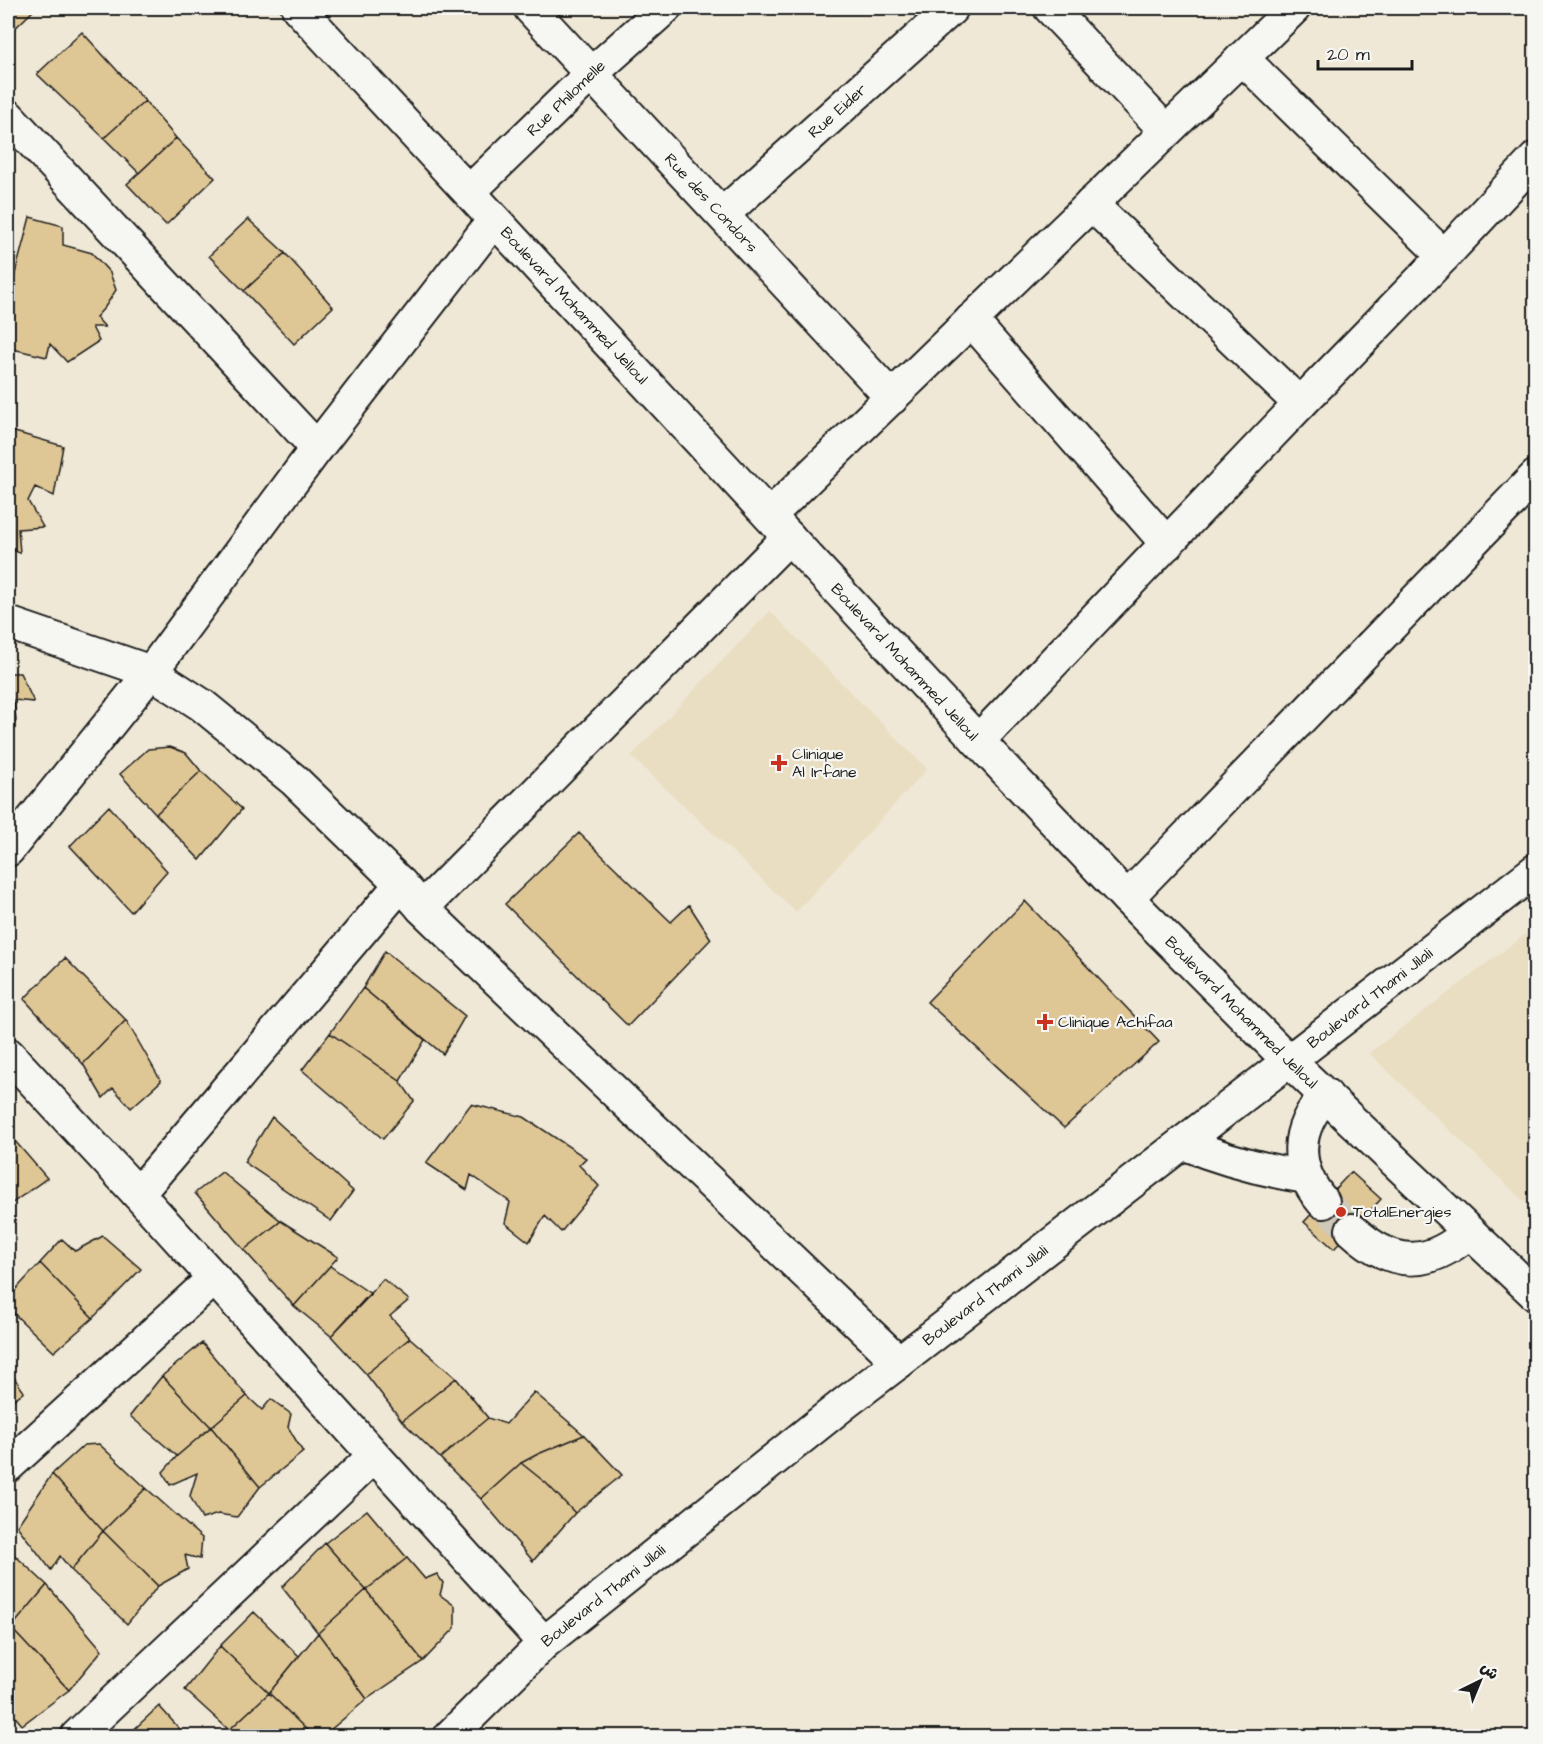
<svg xmlns="http://www.w3.org/2000/svg" width="1543" height="1744" font-family="'Architects Daughter','Playpen Sans Arabic',sans-serif">
  <style>
    .built { fill: #eadec2 }
    .building { fill: #dfc695; stroke: #1c1c1c; stroke-width: 1.5 }
    .lines { fill: none; stroke-linecap: round; stroke-linejoin: round }
    .minor-tunnel { stroke: #cfc9ba; stroke-width: 32; stroke-dasharray: 32 16; stroke-linecap: butt }
    .minor-casing { stroke: #1c1c1c; stroke-width: 36 }
    .minor { stroke: #f6f6f2; stroke-width: 32 }
    .poi-dot { fill: #c8321e; stroke: #f6f6f2; stroke-width: 2 }
    .labels { text-anchor: middle; dominant-baseline: central; stroke-width: 4.5; stroke-linejoin: round; paint-order: stroke }
    .street-label { font-size: 16px; fill: #1c1c1c; stroke: #f6f6f2 }
    .poi-label { font-size: 16px; fill: #1c1c1c; stroke: #f6f6f2; text-anchor: start }
  </style>
  <rect width="100%" height="100%" fill="#efe8d6"/>
  <filter id="ink" filterUnits="userSpaceOnUse"><feTurbulence type="fractalNoise" baseFrequency=".0167" numOctaves="2"/><feDisplacementMap in="SourceGraphic" scale="12" xChannelSelector="R" yChannelSelector="G"/><feConvolveMatrix kernelMatrix="1 2 1 2 8 2 1 2 1" color-interpolation-filters="sRGB"/></filter>
  <g filter="url(#ink)">
    <path class="built" d="M770 611 927 769 796 912 631 756Z
      M1535 927V1212L1369 1053Z"/>
    <path class="building" d="M8 8H36L9 34 8 32Z
      M82 32 145 101 104 138 37 74Z
      M145 101 176 138 139 173 104 138Z
      M176 138 215 178 166 225 127 184Z
      M30 217 63 226V245L92 253 110 273 116 290 105 307 96 317 105 327H92L99 341 67 362 50 344 47 357 8 348V300Z
      M248 219 285 253 244 291 209 256Z
      M285 253 333 307 294 344 244 291Z
      M8 430 63 446 54 496 35 487 28 501 43 527 18 529 20 553 8 548Z
      M8 673H20L34 702 14 700 16 721 8 731Z
      M170 747 186 753 201 771 156 814 120 774 148 749Z
      M201 771 242 809 200 860 156 814Z
      M109 806 167 871 131 912 70 846Z
      M579 833 671 922 689 905 711 939 628 1026 505 904Z
      M1025 901 1159 1042 1064 1128 927 1002Z
      M385 951 465 1016 443 1054 363 988Z
      M65 958 126 1020 83 1064 24 999Z
      M363 988 425 1040 400 1081 330 1033Z
      M126 1020 161 1081 131 1108 113 1088 103 1098 83 1064Z
      M330 1033 400 1081 414 1101 383 1139 302 1070Z
      M471 1104 524 1117 586 1158 579 1165 599 1186 561 1232 545 1216 529 1242 505 1223 510 1202 471 1175 467 1190 426 1163Z
      M272 1117 353 1191 331 1221 244 1162Z
      M8 1133 47 1178 8 1206Z
      M222 1172 281 1221 244 1250 195 1193Z
      M1351 1172 1381 1199 1334 1249 1304 1222Z
      M281 1221 338 1257 294 1306 244 1250Z
      M103 1236 141 1269 93 1318 40 1263 62 1239 75 1251Z
      M40 1263 93 1318 54 1352 8 1308V1298Z
      M330 1266 371 1294 331 1336 294 1306Z
      M383 1279 409 1300 390 1316 410 1338 366 1374 331 1336Z
      M410 1338 456 1378 402 1421 366 1374Z
      M202 1343 247 1396 211 1427 162 1376Z
      M8 1369 24 1392 8 1403Z
      M162 1376 211 1427 177 1456 130 1416Z
      M456 1378 488 1418 440 1458 402 1421Z
      M534 1392 584 1435 538 1454 521 1463 481 1499 440 1458 488 1418 506 1424Z
      M247 1396 262 1410 271 1399 291 1414 288 1427 303 1452 260 1487 211 1427Z
      M211 1427 260 1487 237 1517 218 1514 202 1519 190 1496 197 1473 170 1485 163 1472 177 1456Z
      M584 1435 622 1475 575 1513 546 1483 521 1463 538 1454Z
      M99 1444 146 1488 103 1531 52 1474 84 1445Z
      M521 1463 546 1483 575 1513 533 1561 481 1499Z
      M52 1474 103 1531 71 1570 60 1556 51 1570 17 1526Z
      M146 1488 202 1538 200 1559 185 1555 188 1569 158 1586 103 1531Z
      M367 1510 407 1558 366 1590 325 1543Z
      M103 1531 158 1586 127 1624 71 1570Z
      M325 1543 366 1590 318 1633 282 1587Z
      M8 1549 47 1585 11 1628 8 1624Z
      M407 1558 425 1579 437 1574 443 1583 440 1595 455 1606V1628L423 1661 366 1590Z
      M47 1585 102 1650 69 1690 11 1628Z
      M366 1590 423 1661 367 1699 318 1633Z
      M254 1612 299 1656 269 1693 220 1646Z
      M11 1628 69 1690 22 1725 8 1708V1631Z
      M318 1633 367 1699 323 1736H313L269 1693Z
      M220 1646 269 1693 229 1730 185 1690Z
      M269 1693 313 1736H235L229 1730Z
      M159 1706 186 1736H127Z"/>
    <g class="lines">
      <path class="minor-tunnel" d="M1323 1202 1352 1230"/>
      <g class="minor-casing">
        <g id="minor">
          <path id="s1" d="M298 8 978 741 1127 898 1289 1061 1536 1295"/>
          <path id="s2" d="M530 8 892 398"/>
          <path d="M1050 8 1166 131"/>
          <path d="M1242 58 1444 256"/>
          <path d="M8 116 317 448"/>
          <path id="s3" d="M469 192 591 74 665 8"/>
          <path d="M1091 204 1300 404"/>
          <path id="s4" d="M723 214 952 8"/>
          <path d="M971 320 1167 544"/>
          <path d="M770 515 1294 8"/>
          <path d="M8 623 151 672 202 705 294 780 401 884 422 908 451 936 899 1362"/>
          <path d="M978 741 1300 404 1444 256 1536 158"/>
          <path d="M8 850 151 672 317 448 494 220"/>
          <path d="M1127 898 1536 476"/>
          <path d="M422 908 789 537"/>
          <path d="M8 1054 138 1194 544 1643"/>
          <path d="M1183 1143C1224 1160 1263 1170 1306 1177"/>
          <path d="M138 1194 401 884"/>
          <path d="M1323 1202C1293 1167 1294 1129 1326 1095"/>
          <path d="M1352 1230C1392 1267 1428 1269 1469 1232"/>
          <path d="M8 1466 214 1278"/>
          <path d="M77 1736 374 1456"/>
          <path id="s5" d="M450 1736 544 1643 845 1403 899 1362 1536 870"/>
        </g>
      </g>
      <use href="#minor" class="minor"/>
    </g>
  </g>
  <g class="poi-dot">
    <path d="M776 754h6v6h6v6h-6v6h-6v-6h-6v-6h6z"/>
    <path d="M1042 1013h6v6h6v6h-6v6h-6v-6h-6v-6h6z"/>
    <circle cx="1341" cy="1212" r="6"/>
  </g>
  <g class="labels">
    <g class="street-label">
      <text stroke="none"><textPath href="#s3" startOffset="135">Rue Philomelle</textPath></text>
      <text stroke="none"><textPath href="#s4" startOffset="154">Rue Eider</textPath></text>
      <text stroke="none"><textPath href="#s2" startOffset="266">Rue des Condors</textPath></text>
      <text stroke="none"><textPath href="#s1" startOffset="406">Boulevard Mohammed Jelloul</textPath></text>
      <text stroke="none"><textPath href="#s1" startOffset="892">Boulevard Mohammed Jelloul</textPath></text>
      <text stroke="none"><textPath href="#s5" startOffset="1180">Boulevard Thami Jilali</textPath></text>
      <text stroke="none"><textPath href="#s1" startOffset="1378">Boulevard Mohammed Jelloul</textPath></text>
      <text stroke="none"><textPath href="#s5" startOffset="694">Boulevard Thami Jilali</textPath></text>
      <text stroke="none"><textPath href="#s5" startOffset="208">Boulevard Thami Jilali</textPath></text>
    </g>
    <g class="poi-label">
      <text x="792" y="754">Clinique<tspan x="792" dy="18">Al Irfane</tspan></text>
      <text x="1058" y="1022">Clinique Achifaa</text>
      <text x="1353" y="1212">TotalEnergies</text>
    </g>
  </g>
  <rect width="1543" height="1744" fill="none" stroke="#f6f6f2" stroke-width="30"/>
  <rect x="15" y="15" width="1513" height="1714" fill="none" stroke="#1c1c1c" stroke-width="2" filter="url(#ink)"/>
  <g transform="translate(1480 1681) rotate(43)" stroke="#f6f6f2" stroke-width="4.5" paint-order="stroke">
  <path d="M0-4.5L10 22L0 15L-10 22Z" fill="#1c1c1c"/>
  <text y="-9" font-size="16" font-weight="bold" text-anchor="middle" fill="#1c1c1c">ش</text>
  </g>
  <path d="M1318 60v9h94v-9" fill="none" stroke="#1c1c1c" stroke-width="3"/>
  <text x="1327" y="60" font-size="18" fill="#1c1c1c" stroke="#f6f6f2" stroke-width="4.5" paint-order="stroke">20 m</text>
</svg>
